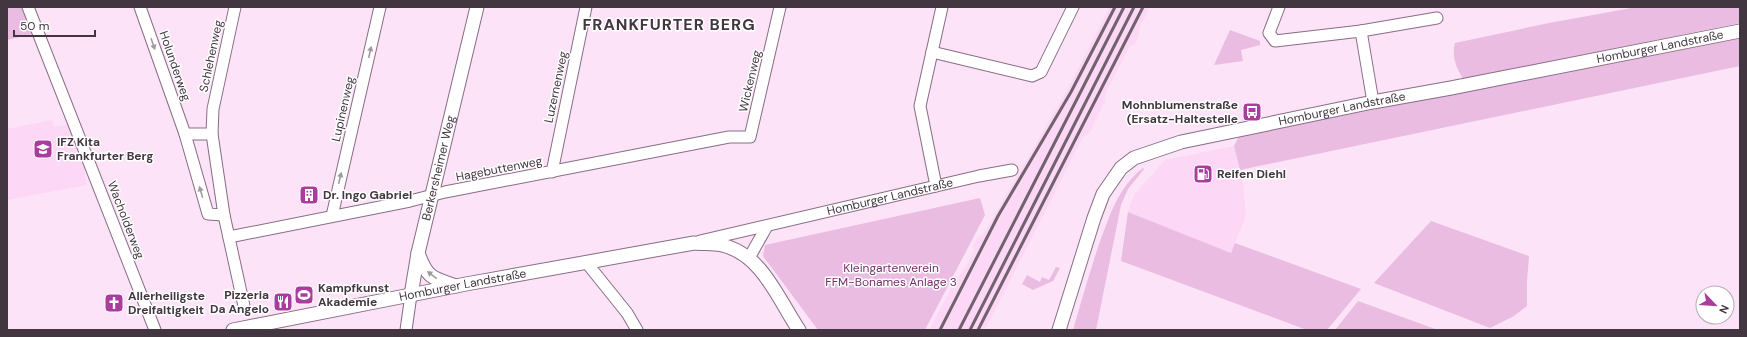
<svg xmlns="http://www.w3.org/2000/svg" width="1747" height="337" font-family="'DM Sans',sans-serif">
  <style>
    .built { fill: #fdd7f6 }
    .green { fill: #eabce2 }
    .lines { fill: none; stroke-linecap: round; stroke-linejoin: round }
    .minor-casing { stroke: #886d84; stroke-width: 13 }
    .tertiary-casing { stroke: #886d84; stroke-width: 15 }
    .minor { stroke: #fff; stroke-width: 11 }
    .tertiary { stroke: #fff; stroke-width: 13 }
    .rail { stroke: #71626e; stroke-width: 3 }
    .oneway { fill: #a09aa0 }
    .labels { text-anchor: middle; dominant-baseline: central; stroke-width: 3; stroke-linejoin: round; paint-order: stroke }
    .street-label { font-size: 12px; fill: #423640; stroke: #fff }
    .poi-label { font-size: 12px; font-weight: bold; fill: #423640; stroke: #fff; text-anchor: start }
    .park-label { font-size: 12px; fill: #72306a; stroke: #fff }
    .district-label { font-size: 16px; font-weight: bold; letter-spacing: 1px; fill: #423640; stroke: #fff }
  </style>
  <rect width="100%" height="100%" fill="#fce3f7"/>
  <path class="built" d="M1110 7H1150L1139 29V35L1135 44 1130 46 1105 94V101L1090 132 1083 137 985 330H929L955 281 964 270 974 251 973 246 977 238 983 235 1066 92Z
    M52 120 54 127 69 124 87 169 84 170 87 185 7 200V129Z
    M1234 146 1243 185 1246 216 1231 253 1128 212 1134 195 1165 160Z"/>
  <path class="green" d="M7 7H22L33 34 7 40Z
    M1637 7H1740V23L1498 72 1465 81C1457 71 1451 56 1455 43L1549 23Z
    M1230 30 1260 41V45L1241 50 1243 61 1214 65Z
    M1740 38V66L1240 170 1234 146 1239 136Z
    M1143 168 1144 169 1128 189 1121 205 1096 330H1073C1081 302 1089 275 1098 247 1109 218 1117 188 1143 168Z
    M980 198 985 215 925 330H818L763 256 765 245Z
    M1128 212 1231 253 1235 243 1361 289 1327 330H1307L1121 261Z
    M1431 221 1529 256 1527 281V306L1514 316 1490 328 1374 283Z
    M1056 267 1060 268 1053 281 1033 290 1022 284 1027 275 1040 282 1042 277 1049 280Z
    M1358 301 1438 330H1335Z"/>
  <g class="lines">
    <g class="minor-casing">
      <g id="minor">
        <path d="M28 7 155 330"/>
        <path d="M140 7 185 134H212"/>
        <path d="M235 7 213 109 212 134 224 215 244 306"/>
        <path d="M1279 7 1269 33 1275 41 1361 31 1373 102"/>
        <path d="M1361 31 1437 18"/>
        <path d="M932 52 1032 76 1041 72 1073 7"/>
        <path d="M185 134 208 214 224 215"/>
        <path d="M552 172 586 7"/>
        <path d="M936 186 920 106 942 7"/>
        <path d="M332 216 380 7"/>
        <path d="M229 237 410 201 445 192 729 137H750L780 7"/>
        <path id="s1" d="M700 241 979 176 1012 170"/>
        <path d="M749 258 767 226"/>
        <path d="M586 262 627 313 637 330"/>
        <path d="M406 330 411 295"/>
      </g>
    </g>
    <g class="tertiary-casing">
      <g id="tertiary">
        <path d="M418 253C427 278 432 278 456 286"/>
        <path id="s2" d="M411 295 418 253 477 7"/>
        <path id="s3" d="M233 330 466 284 694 243C703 244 713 243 722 245 762 254 778 299 799 330"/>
        <path id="s4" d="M1059 330 1094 218 1103 194 1121 168 1134 158 1181 142 1373 102 1451 88 1740 31"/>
      </g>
    </g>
    <use href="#minor" class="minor"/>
    <use href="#tertiary" class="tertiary"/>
    <path class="rail" d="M940 330 998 216 1071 92 1115 7
      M959 330 1124 7
      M970 330 1134 7
      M978 330 1143 7"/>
  </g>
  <defs><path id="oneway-solid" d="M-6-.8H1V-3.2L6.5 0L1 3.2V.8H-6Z"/></defs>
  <g class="oneway">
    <use href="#oneway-solid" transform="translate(153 44) rotate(71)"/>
    <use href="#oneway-solid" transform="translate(370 52) rotate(-77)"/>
    <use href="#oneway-solid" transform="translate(340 178) rotate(-77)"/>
    <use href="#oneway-solid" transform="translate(201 192) rotate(-106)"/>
    <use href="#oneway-solid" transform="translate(432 275) rotate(-143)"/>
  </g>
  <defs>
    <g id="bus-square" transform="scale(1)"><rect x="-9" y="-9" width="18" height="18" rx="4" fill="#a93d9d" stroke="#fff"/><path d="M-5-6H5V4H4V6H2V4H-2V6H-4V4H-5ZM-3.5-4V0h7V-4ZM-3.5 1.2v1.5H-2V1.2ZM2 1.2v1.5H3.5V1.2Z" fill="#fff"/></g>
    <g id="school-square" transform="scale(1)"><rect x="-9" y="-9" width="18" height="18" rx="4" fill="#a93d9d" stroke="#fff"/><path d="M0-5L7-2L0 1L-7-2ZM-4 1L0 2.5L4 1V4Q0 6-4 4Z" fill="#fff"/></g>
    <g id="fuel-square" transform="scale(1)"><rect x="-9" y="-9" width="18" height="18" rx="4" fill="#a93d9d" stroke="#fff"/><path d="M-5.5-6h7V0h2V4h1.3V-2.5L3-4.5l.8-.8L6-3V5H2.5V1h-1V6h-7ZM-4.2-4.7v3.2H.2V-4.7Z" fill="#fff"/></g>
    <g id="building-square" transform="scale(1)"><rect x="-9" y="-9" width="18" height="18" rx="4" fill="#a93d9d" stroke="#fff"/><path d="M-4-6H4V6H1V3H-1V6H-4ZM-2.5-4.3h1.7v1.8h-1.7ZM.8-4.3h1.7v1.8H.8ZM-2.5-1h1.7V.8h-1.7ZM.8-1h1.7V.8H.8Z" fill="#fff"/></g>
    <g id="stadium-square" transform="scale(1)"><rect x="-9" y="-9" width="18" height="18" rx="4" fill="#a93d9d" stroke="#fff"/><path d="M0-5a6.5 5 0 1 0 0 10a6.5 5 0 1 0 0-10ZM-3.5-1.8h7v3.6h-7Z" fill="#fff"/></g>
    <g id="restaurant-square" transform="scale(1)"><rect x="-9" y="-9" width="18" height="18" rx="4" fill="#a93d9d" stroke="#fff"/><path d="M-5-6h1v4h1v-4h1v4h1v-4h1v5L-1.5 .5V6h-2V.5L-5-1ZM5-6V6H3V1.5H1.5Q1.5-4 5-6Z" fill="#fff"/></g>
    <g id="church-square" transform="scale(1)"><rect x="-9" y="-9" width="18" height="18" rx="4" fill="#a93d9d" stroke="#fff"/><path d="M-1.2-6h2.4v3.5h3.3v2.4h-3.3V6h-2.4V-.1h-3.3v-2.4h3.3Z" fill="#fff"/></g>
  </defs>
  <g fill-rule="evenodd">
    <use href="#bus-square" x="1252" y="112"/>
    <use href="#school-square" x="43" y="149"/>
    <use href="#fuel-square" x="1203" y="174"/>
    <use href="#building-square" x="309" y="195"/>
    <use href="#stadium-square" x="304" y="295"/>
    <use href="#restaurant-square" x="283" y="302"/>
    <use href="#church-square" x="114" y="303"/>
  </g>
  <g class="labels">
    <g class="street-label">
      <text stroke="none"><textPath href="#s4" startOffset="729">Homburger Landstraße</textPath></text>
      <text transform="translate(211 56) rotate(-78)">Schlehenweg</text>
      <text transform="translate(175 66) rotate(71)">Holunderweg</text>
      <text transform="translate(750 81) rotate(-77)">Wickenweg</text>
      <text transform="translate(556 87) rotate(-78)">Luzernenweg</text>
      <text transform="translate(343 109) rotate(-77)">Lupinenweg</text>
      <text stroke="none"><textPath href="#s4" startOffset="405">Homburger Landstraße</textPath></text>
      <text stroke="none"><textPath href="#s2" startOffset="130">Berkersheimer Weg</textPath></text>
      <text transform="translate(499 169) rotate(-11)">Hagebuttenweg</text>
      <text stroke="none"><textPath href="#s1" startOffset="195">Homburger Landstraße</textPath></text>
      <text transform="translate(126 220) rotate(69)">Wacholderweg</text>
      <text stroke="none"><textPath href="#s3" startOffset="234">Homburger Landstraße</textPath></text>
    </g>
    <g class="poi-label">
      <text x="1238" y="105" text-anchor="end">Mohnblumenstraße<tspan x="1238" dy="14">(Ersatz-Haltestelle</tspan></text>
      <text x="57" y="142">IFZ Kita<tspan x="57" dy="14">Frankfurter Berg</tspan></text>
      <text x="1217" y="174">Reifen Diehl</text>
      <text x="323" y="195">Dr. Ingo Gabriel</text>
      <text x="318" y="288">Kampfkunst<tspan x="318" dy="14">Akademie</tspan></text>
      <text x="269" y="295" text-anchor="end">Pizzeria<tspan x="269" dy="14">Da Angelo</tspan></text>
      <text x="128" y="296">Allerheiligste<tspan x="128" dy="14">Dreifaltigkeit</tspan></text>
    </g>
    <g class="park-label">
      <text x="891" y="268">Kleingartenverein<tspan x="891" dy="14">FFM-Bonames Anlage 3</tspan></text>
    </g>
    <g class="district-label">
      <text x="669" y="24">FRANKFURTER BERG</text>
    </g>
  </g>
  <rect width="1747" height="337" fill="none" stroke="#423640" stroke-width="16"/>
  <g transform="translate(1715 305) rotate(115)"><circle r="19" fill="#ffffff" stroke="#b3afb3"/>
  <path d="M0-3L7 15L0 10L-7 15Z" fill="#a93d9d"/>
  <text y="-6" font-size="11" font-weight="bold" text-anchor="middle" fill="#423640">N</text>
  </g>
  <path d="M14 30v6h81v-6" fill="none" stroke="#423640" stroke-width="2"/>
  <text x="20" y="30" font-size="12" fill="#423640" stroke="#ffffff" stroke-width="3" paint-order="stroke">50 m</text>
</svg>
